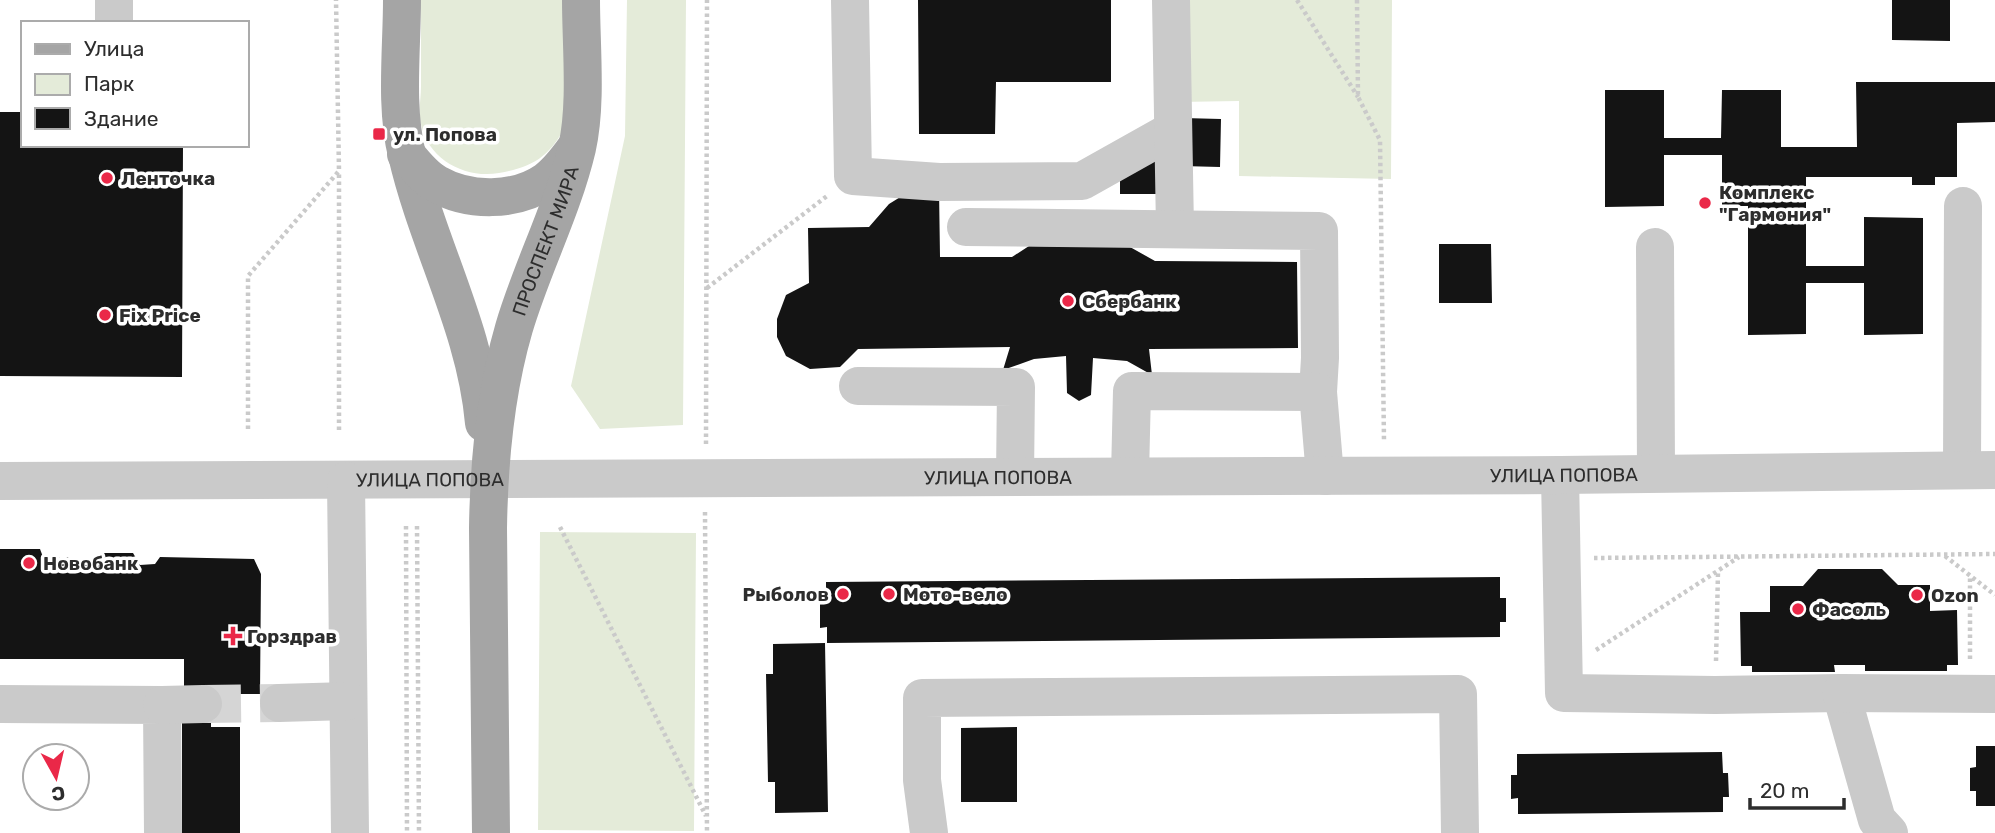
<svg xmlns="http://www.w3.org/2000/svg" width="1995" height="833" font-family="Rubik,sans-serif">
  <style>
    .green { fill: #e4ebd9 }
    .building { fill: #141414 }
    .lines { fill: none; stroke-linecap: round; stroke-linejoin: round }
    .minor-tunnel { stroke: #d5d5d5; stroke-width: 38; stroke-dasharray: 38 19; stroke-linecap: butt }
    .path { stroke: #cacaca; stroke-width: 4.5; stroke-dasharray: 3.5 3.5; stroke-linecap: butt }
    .minor { stroke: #cacaca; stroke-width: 38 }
    .major { stroke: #a5a5a5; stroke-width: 38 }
    .poi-dot { fill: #ea2848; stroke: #fff; stroke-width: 2.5 }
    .labels { text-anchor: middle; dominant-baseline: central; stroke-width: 7; stroke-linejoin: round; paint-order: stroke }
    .poi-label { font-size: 19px; font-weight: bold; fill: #2d2d2d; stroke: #fff; text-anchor: start }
    .street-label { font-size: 19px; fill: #2d2d2d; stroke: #fff }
  </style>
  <rect width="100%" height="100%" fill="#fff"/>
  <path class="green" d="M421 0H567L566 125C550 156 534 167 499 173 466 179 428 160 421 124 418 113 421 98 421 86 421 58 421 29 421 0Z
    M627 0H686L683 425 600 429 571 386 625 136Z
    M1179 0H1392L1391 179 1239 176V101L1178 102Z
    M540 532 696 533 694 831 538 830Z"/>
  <path class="building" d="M918 0H1111V82H996L995 134H919Z
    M1892 0H1950V41L1892 40Z
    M1856 82H1995V122L1957 123V177H1935V185H1912V177H1806V266H1864V217L1923 218V334L1864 335V283H1806V334L1748 335V206H1722V155H1664V206L1605 207V90H1664V138H1721L1722 90H1781V147H1857Z
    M0 112H23V145H183L182 377 0 376Z
    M1183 118 1221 119 1220 167 1182 166Z
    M1120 160H1163L1162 194H1120Z
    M939 189 940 257H1012L1029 246 1130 247 1155 261 1297 262 1298 348 1149 349 1152 375 1127 361 1093 358 1091 395 1079 401 1067 393 1066 356 1034 359 1003 370 1010 347 858 349 840 367 810 369 786 356 777 337V319L786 295 809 283 808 228 869 227 889 204 910 191Z
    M1439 244H1491L1492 303H1439Z
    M0 549H40L43 557H70L76 566 94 565 102 553H133L140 565 155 564 160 557 254 559 261 574 260 694H184V659H0Z
    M1818 569H1882L1898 585H1930V611L1957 610 1958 665H1947V671H1865V665H1834L1835 672H1752V666H1741L1740 612H1770V586H1803Z
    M1500 577V598H1506V622H1500V637L827 643V627L820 628V604H826V582Z
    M825 643 828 812 775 813V782H768L766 674H773V644Z
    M182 723H211V727H240V833H182Z
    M1017 727V802H961V728Z
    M1976 746H1995V806H1976V791H1970V768L1976 767Z
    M1722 752 1723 773H1728L1729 797H1723V812L1518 814V798L1511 799V775H1517V754Z"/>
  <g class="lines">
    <path class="minor-tunnel" d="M203 704 279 703"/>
    <path class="path" d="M1297 0 1358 97
      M1357 0 1358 97 1380 140 1384 441
      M707 288 827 196
      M248 429V276L339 171 336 0
      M339 430V172
      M706 444 707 0
      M705 512 707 833
      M406 526 407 833
      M417 526 419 833
      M560 527 706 816
      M1945 556 1995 595
      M1594 558 1995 554
      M1596 650 1739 557
      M1970 659V576
      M1716 661 1718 572"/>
    <g class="minor">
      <path d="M114 0V23"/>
      <path d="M850 0 853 176 939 182 1082 181 1173 130"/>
      <path d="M1171 0 1175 229"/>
      <path d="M966 227 1319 231 1320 358 1318 392 1325 476"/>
      <path d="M1655 247 1656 473"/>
      <path d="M858 386 1016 387 1015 477"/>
      <path d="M1962 470 1963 206"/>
      <path d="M1130 475 1132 391 1318 392"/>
      <path d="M1560 475 1564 693 1715 695 1841 693 1877 820 1889 833"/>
      <path id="s1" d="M0 481 1560 475 1995 470"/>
      <path d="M346 481 350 833"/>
      <path d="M1841 693 1995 694"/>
      <path d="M279 703 348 701"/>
      <path d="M0 704 162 705 163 833"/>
      <path d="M162 705 203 704"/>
      <path d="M929 833 922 780V698L1458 694 1460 833"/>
    </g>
    <g class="major">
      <path d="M402 0C402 49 395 107 407 155 428 246 476 329 484 423"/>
      <path d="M406 154C415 165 424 177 437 184 468 202 516 202 546 181 557 173 567 160 575 149"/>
      <path id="s2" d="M491 833 488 528C489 460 495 393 514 328 532 267 562 211 577 148 587 104 581 46 581 0"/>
    </g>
  </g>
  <g class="poi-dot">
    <rect x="372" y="127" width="14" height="14" rx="3.5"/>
    <circle cx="107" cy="178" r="7"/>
    <circle cx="1705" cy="203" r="7"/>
    <circle cx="1068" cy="301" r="7"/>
    <circle cx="105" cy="315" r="7"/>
    <circle cx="29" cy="563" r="7"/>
    <circle cx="843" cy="594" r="7"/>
    <circle cx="889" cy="594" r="7"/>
    <circle cx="1917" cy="595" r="7"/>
    <circle cx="1798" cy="609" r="7"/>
    <path d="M229.5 625.5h7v7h7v7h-7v7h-7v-7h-7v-7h7z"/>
  </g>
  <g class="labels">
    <g class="poi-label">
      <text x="393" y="134">ул. Попова</text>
      <text x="121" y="178">Ленточка</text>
      <text x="1719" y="192">Комплекс<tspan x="1719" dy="22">"Гармония"</tspan></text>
      <text x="1082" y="301">Сбербанк</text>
      <text x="119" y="315">Fix Price</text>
      <text x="43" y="563">Новобанк</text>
      <text x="829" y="594" text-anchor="end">Рыболов</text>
      <text x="903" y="594">Мото-вело</text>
      <text x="1931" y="595">Ozon</text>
      <text x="1812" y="609">Фасоль</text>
      <text x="247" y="636">Горздрав</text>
    </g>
    <g class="street-label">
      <text stroke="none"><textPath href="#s2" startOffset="600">ПРОСПЕКТ МИРА</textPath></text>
      <text stroke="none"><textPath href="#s1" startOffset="1564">УЛИЦА ПОПОВА</textPath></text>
      <text stroke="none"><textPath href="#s1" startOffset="998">УЛИЦА ПОПОВА</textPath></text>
      <text stroke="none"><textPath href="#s1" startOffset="430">УЛИЦА ПОПОВА</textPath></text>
    </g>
  </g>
  <rect x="21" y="21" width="228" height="126" fill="#ffffff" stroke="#ababab" stroke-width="2"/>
  <rect x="35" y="44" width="35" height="10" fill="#a5a5a5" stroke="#ababab" stroke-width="2"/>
  <text x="84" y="56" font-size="21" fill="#2d2d2d">Улица</text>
  <rect x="35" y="74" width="35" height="21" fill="#e4ebd9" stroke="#ababab" stroke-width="2"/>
  <text x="84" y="91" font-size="21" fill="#2d2d2d">Парк</text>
  <rect x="35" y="108" width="35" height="21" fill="#141414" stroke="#ababab" stroke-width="2"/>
  <text x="84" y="126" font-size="21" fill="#2d2d2d">Здание</text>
  <g transform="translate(56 777) rotate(172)"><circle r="33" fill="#ffffff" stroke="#ababab" stroke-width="2"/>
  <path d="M0-5L12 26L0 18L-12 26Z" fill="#ea2848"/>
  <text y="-10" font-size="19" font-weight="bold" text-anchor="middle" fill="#2d2d2d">С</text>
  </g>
  <path d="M1750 798v10h94v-10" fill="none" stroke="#2d2d2d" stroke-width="3.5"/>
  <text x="1760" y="798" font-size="21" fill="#2d2d2d" stroke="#ffffff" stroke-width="5" paint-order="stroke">20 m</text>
</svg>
